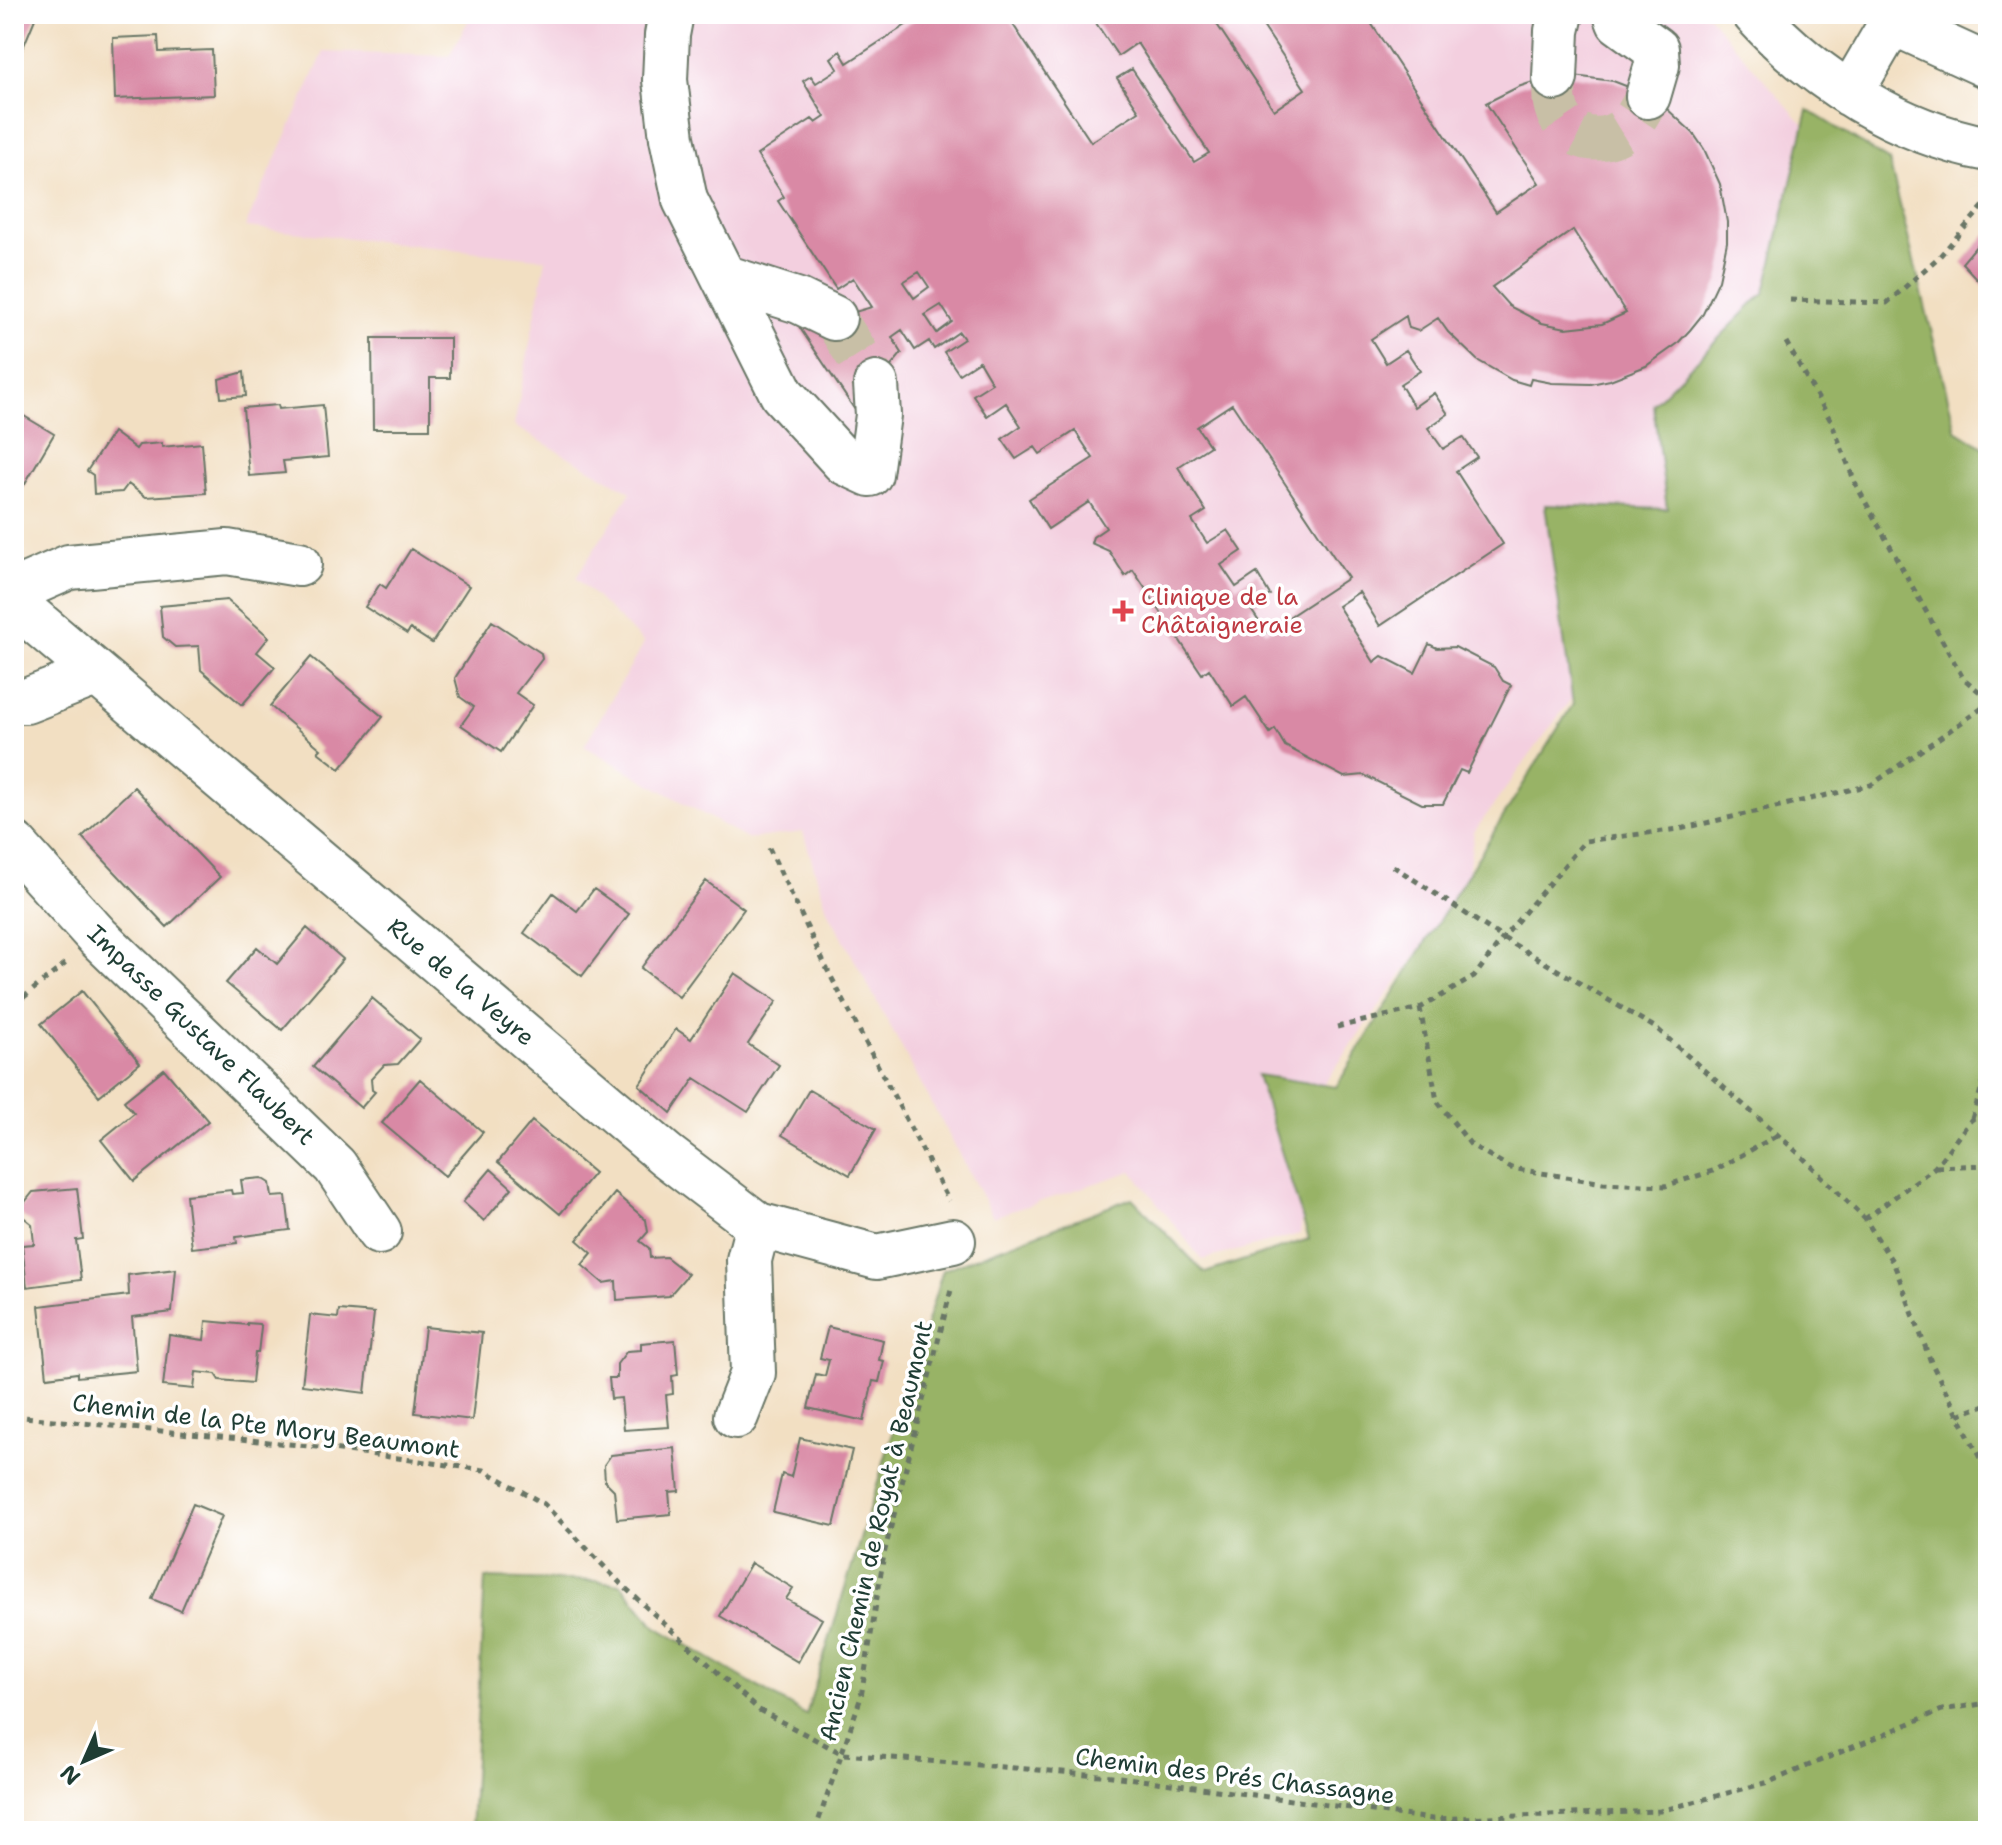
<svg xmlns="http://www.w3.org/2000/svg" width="2002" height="1845" font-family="'Shantell Sans',sans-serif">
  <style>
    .built { fill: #f3cfdf }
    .forest { fill: #98b366; stroke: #5c784d; stroke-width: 2 }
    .building { fill: #d989a5; fill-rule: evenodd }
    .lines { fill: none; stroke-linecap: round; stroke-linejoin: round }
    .minor-tunnel { stroke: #c8bfa6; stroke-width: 44; stroke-dasharray: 44 22; stroke-linecap: butt }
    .minor-casing { stroke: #697666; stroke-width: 48 }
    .path { stroke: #697666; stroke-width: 5; stroke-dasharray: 6 6; stroke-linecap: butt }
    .minor { stroke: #fff; stroke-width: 44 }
    .health-dot { fill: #e0444e; stroke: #fff; stroke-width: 3 }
    .labels { text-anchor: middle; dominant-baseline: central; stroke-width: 7; stroke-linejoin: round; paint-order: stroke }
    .health-label { font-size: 24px; fill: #be3a42; stroke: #fff; text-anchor: start }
    .street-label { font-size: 24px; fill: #1f3d34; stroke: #fff }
  </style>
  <rect width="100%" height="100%" fill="#fff"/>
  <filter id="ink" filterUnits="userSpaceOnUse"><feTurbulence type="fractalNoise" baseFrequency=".0125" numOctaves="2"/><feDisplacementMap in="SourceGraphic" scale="16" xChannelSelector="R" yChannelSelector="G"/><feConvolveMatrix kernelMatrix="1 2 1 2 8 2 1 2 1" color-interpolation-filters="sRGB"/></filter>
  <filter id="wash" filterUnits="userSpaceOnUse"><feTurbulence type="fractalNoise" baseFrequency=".006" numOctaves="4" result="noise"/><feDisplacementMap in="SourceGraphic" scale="32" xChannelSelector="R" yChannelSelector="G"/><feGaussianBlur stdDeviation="1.8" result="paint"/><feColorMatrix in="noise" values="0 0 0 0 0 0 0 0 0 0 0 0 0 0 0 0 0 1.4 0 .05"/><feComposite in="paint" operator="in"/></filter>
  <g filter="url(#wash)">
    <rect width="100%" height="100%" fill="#f2dfc2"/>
    <path class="built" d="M472 14H1707L1809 131 1787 403 1474 832 1466 885 1324 1084 1300 1234 1202 1260 1132 1171 993 1217 827 909 803 832 747 839 584 746 644 643 576 578 631 492 514 426 546 259 245 227 324 52 449 56Z"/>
    <path class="forest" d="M1808 110 1889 161 1956 430 1988 450V1831H471L485 1578 597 1581 621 1584 656 1627 806 1715 943 1270 1132 1198 1205 1273 1309 1239 1257 1075 1336 1087 1573 704 1545 505 1667 509 1653 404 1765 292Z"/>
    <g id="blocks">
      <path class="building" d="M14 14H37L20 55 14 53Z
        M923 14H1006L1091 142 1139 111 1117 78 1132 69 1194 162 1209 153 1137 43 1118 56 1090 14H1210L1274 110 1305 89 1255 14H1365L1496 212 1539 183 1486 103 1518 87 1536 81 1574 76 1613 81 1631 88 1665 107 1693 133 1704 149 1720 184 1727 222V242L1719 280 1703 314 1690 330 1677 344 1646 366 1610 380 1591 384 1552 383 1531 379 1529 385 1512 380 1477 360 1448 332 1438 318 1418 331 1409 328 1406 316 1371 339 1386 363 1406 350 1420 371 1400 384 1414 407 1434 393 1448 414 1428 428 1443 449 1463 437 1477 457 1456 471 1503 544 1380 626 1359 592 1338 606 1374 662 1382 656 1415 673 1429 644 1437 648 1455 647 1494 667 1503 681 1511 685 1467 773 1460 770 1443 804H1422L1364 775 1344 777 1285 746 1275 729 1270 733 1246 697 1233 706 1209 669 1202 674 1133 570 1125 576 1109 551 1091 543 1093 537 1106 528 1089 502 1048 529 1029 499 1093 458 1075 431 1040 454 1035 447 1016 459 1002 439 1021 426 1006 403 987 416 973 395 992 383 979 361 959 374 944 352 964 339 959 332 934 349 929 341 915 350 902 330 892 337 902 353 855 410 800 328 872 307 853 278 836 289 778 201 784 197 757 155 812 119 816 123 825 117 803 81 811 76 816 83 838 69 831 58 840 51 847 63ZM1573 230 1626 313 1602 324 1566 328 1542 323 1509 306 1492 287ZM919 272 929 287 914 298 903 282ZM941 305 952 322 937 333 925 315ZM1232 404 1348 578 1266 632 1250 608 1270 595 1257 573 1236 587 1221 565 1242 551 1228 530 1207 543 1192 520 1206 511 1178 467 1210 446 1197 427Z
        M158 36 159 52 212 50 214 95 115 99 113 38Z
        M1988 232V291L1962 263Z
        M372 338H450V378H430V429H373Z
        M244 372 246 396 221 398 219 379Z
        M278 405 279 409 323 405 328 457 283 461 285 473 249 476 243 408Z
        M14 410 54 434 14 502Z
        M113 432 136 449 139 445 162 443V447L202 443 206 493 146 497 128 484 122 492 94 494 93 475 87 471Z
        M411 549 469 586 432 643 410 629 407 634 365 607 380 584 386 588Z
        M227 600 269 637 257 652 275 667 242 705 201 670 199 646 175 647 163 637 160 606Z
        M492 621 541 653 542 659 516 693 533 705 501 752 461 725 474 707 460 697 455 678Z
        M311 657 383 717 340 769 318 752 321 749 270 706Z
        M134 787 220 877 167 927 82 837Z
        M706 881 744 909 679 997 641 968Z
        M594 889 629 914 582 976 524 933 553 893 577 911Z
        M307 928 343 959 282 1030 226 983 257 947 277 964Z
        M735 973 777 1001 748 1044 779 1065 748 1112 695 1078 671 1113 639 1085 676 1029 691 1039Z
        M82 991 140 1063 99 1096 41 1024Z
        M372 998 420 1039 398 1064 384 1065 371 1079 372 1090 375 1092 361 1108 313 1067Z
        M164 1069 208 1121 134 1181 101 1140 134 1113 124 1101Z
        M420 1079 483 1132 445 1176 382 1123Z
        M809 1090 876 1129 850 1175 782 1135Z
        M532 1121 594 1173 560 1214 498 1162Z
        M491 1169 512 1188 484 1221 463 1202Z
        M262 1178 270 1183 272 1197 286 1196 290 1230 236 1237 237 1243 192 1248 186 1195 231 1190 232 1194 243 1193 241 1180Z
        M77 1188 83 1239 76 1240 81 1280 27 1287 22 1245 34 1244 32 1224 17 1212 33 1192Z
        M615 1193 646 1220 648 1232 640 1241 649 1248 650 1258 666 1257 688 1274 669 1296 617 1300 616 1281 603 1283 582 1265 592 1253 577 1240Z
        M176 1269 172 1312 132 1317 137 1371 77 1377V1373L47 1377 39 1306 129 1295 128 1275Z
        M339 1310 374 1313 365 1393 302 1385 310 1315 338 1318Z
        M206 1321 247 1325V1323L259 1324 261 1327 258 1353H255L252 1383 220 1380 216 1374 196 1372 194 1389 163 1386 169 1335 204 1340Z
        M425 1327 482 1333 472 1420 415 1413Z
        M828 1327 883 1340 879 1360 884 1361 879 1382 873 1381 864 1421 808 1408 816 1374 825 1376 829 1360 820 1358Z
        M675 1340 678 1375 672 1376 673 1394 666 1395 669 1427 624 1430 621 1398 611 1399 609 1378H617V1364L627 1351 641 1350V1343Z
        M800 1438 852 1450 834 1526 773 1512 782 1474 791 1477Z
        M675 1448 679 1491 669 1492 671 1514 617 1519 614 1490 605 1481 604 1465 611 1455Z
        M193 1504 222 1516 181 1611 152 1599Z
        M751 1563 793 1588 786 1599 822 1619 798 1662 720 1616Z"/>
    </g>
  </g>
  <g filter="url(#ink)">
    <use href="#blocks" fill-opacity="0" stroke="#697666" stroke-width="2"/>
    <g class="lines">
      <path class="minor-tunnel" d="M1555 78C1555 86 1553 95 1555 103 1562 139 1601 149 1627 127 1636 120 1642 106 1648 96
        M834 318 876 384"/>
      <g class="minor-casing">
        <path id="minor" d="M671 14 667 35 665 80 672 138 685 200 782 394 844 462 870 474 878 415 876 384
          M1616 14 1619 22 1656 49 1657 65 1648 96
          M1755 14C1816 81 1898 132 1988 149
          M1886 14 1892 22 1988 66
          M1555 78 1557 31 1561 14
          M1850 94 1892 22
          M724 277 799 301 834 318
          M14 591 69 567 227 552 299 564
          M14 603 666 1155 758 1225 877 1257 953 1241
          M14 701H26L95 674
          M14 844 98 937 335 1166 379 1232
          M736 1416 753 1373 749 1260 758 1225"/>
      </g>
      <path class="path" d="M1790 300 1887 303 1939 257 1988 201
        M1786 342 1831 421 1856 485 1963 678 1988 699
        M769 848 827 969 949 1201
        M1393 866 1503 938 1656 1028 1796 1151 1865 1219 1894 1264 1931 1362 1988 1474
        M14 1005 66 963
        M1420 1008 1437 1101 1471 1145 1511 1168 1603 1183 1665 1186 1713 1171 1778 1135
        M1337 1027 1420 1008 1474 977 1503 938 1585 841 1680 829 1871 785 1988 704
        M1972 1119 1988 1067
        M1936 1167 1988 1165
        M1865 1219 1935 1167 1971 1120 1988 1110
        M1958 1415 1988 1404
        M14 1416 318 1447 484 1470 544 1504 621 1584 759 1710 843 1754 1112 1776 1432 1819 1660 1811 1769 1782 1942 1710 1988 1703
        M815 1831 861 1697 884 1554 952 1286"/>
      <use href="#minor" class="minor"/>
    </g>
  </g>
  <path class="health-dot" d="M1119 599h8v8h8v8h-8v8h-8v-8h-8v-8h8z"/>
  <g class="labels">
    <g class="health-label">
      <text x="1141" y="597">Clinique de la<tspan x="1141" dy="28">Châtaigneraie</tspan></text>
    </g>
    <g class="street-label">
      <text transform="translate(461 982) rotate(40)">Rue de la Veyre</text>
      <text transform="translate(201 1035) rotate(44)">Impasse Gustave Flaubert</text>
      <text transform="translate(266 1426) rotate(7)">Chemin de la Pte Mory Beaumont</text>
      <text transform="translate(876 1531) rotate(-77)">Ancien Chemin de Royat à Beaumont</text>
      <text transform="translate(1235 1776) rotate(7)">Chemin des Prés Chassagne</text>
    </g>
  </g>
  <rect width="2002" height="1845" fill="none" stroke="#fff" stroke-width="48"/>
  <g transform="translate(84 1761) rotate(225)" stroke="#ffffff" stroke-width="6" paint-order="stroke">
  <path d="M0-6L14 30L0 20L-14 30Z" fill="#1f3d34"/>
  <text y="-12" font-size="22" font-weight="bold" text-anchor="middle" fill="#1f3d34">N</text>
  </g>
</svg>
